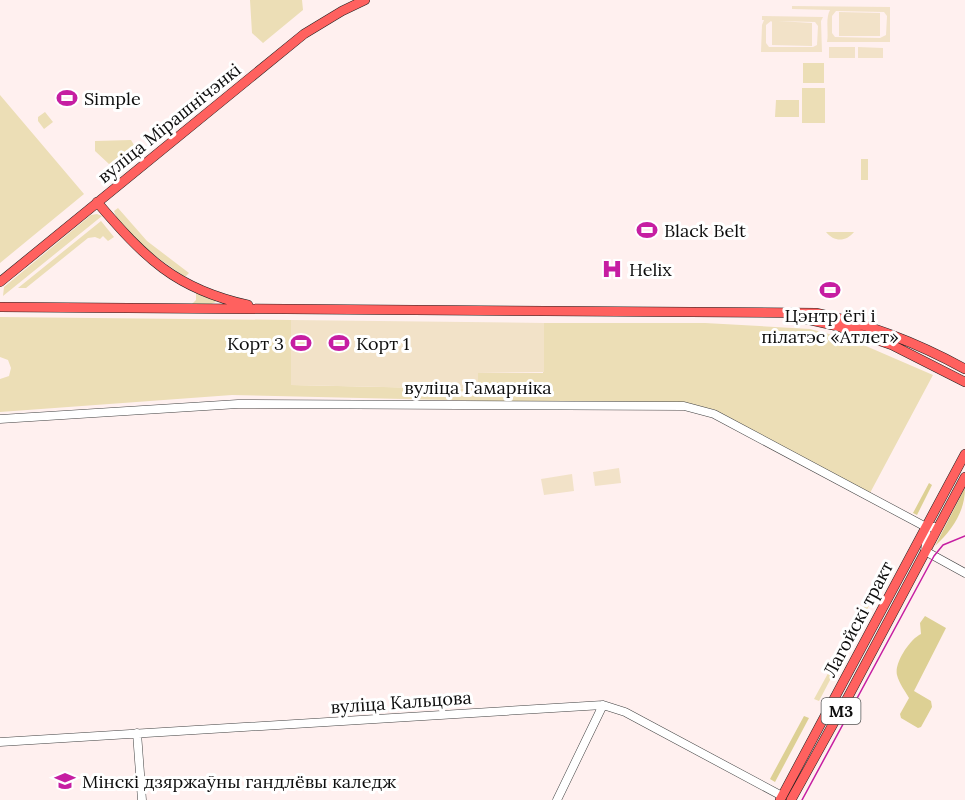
<svg xmlns="http://www.w3.org/2000/svg" width="965" height="800" font-family="Lora,serif">
  <style>
    .green { fill: #ecdeb6 }
    .forest { fill: #ddd094 }
    .pitch { fill: #f2e2c8; fill-rule: evenodd }
    .lines { fill: none; stroke-linecap: round; stroke-linejoin: round }
    .minor-casing { stroke: #414141; stroke-width: 9 }
    .major-casing { stroke: #1f1f1f; stroke-width: 10 }
    .minor { stroke: #fff; stroke-width: 8 }
    .major { stroke: #ff615f; stroke-width: 9 }
    .tram { stroke: #c61ea2; stroke-width: 1.5 }
    .labels { text-anchor: middle; dominant-baseline: central; stroke-width: 6; stroke-linejoin: round; paint-order: stroke }
    .shield { fill: #fff; stroke: #565656; stroke-width: 1.5 }
    .shield-label { font-size: 16px; font-weight: bold; fill: #0e0e0e }
    .poi-label { font-size: 18px; fill: #0e0e0e; stroke: #fff; text-anchor: start }
    .street-label { font-size: 18px; fill: #0e0e0e; stroke: #fff }
  </style>
  <rect width="100%" height="100%" fill="#fff0ef"/>
  <path class="green" d="M250 0H302L303 10 263 43 252 33Z
    M803 63H824V83H803Z
    M802 88H825V123H802Z
    M0 95 84 194 0 263Z
    M776 100H799V117H775Z
    M45 112 53 122 44 129 38 121V117Z
    M131 140 134 145 109 164 95 151V141Z
    M861 159H868V180H861Z
    M118 208 147 241 189 273 185 277C166 263 120 235 114 211Z
    M97 214 102 216 3 296 4 287 91 215Z
    M101 221 114 237 108 241 103 236 100 239 95 237 88 238 26 288H18Z
    M826 232H854C846 242 834 242 826 232Z
    M196 292 215 300 216 302 211 304H192L196 300Z
    M0 317 291 320 292 385 475 389 478 386V373H543L544 323H705L810 329 852 340 933 375 870 493 715 410 676 402H533L232 395 0 412V379L9 376 11 368 8 360 0 357Z
    M868 600 871 602 819 701 814 699Z"/>
  <path class="forest" d="M929 483 932 485 917 515 913 513Z
    M965 488C965 512 952 530 935 546Z
    M887 562 891 565 874 596 870 594Z
    M925 616 946 628 914 691 931 701 932 707 921 727 918 728 901 718 900 714 909 698C905 691 899 683 897 675 894 663 910 639 921 634L920 623Z
    M804 716 809 718 775 782 770 779Z"/>
  <path class="pitch" d="M792 6 890 7V42H827C829 33 825 19 830 10L792 9ZM836 11 884 12 887 16 886 35 880 38 835 37 832 33V16Z
    M839 12 880 13V36H839Z
    M762 16 823 17 821 21 822 52H761L762 25 764 20H762ZM778 21 815 22 818 26 817 45 813 47H769L766 43V25L771 21 772 22V45L812 46V23Z
    M829 47H855V58H829Z
    M858 47 883 48V58H858Z
    M291 320 544 323V372L478 373V386L475 389 291 385Z
    M619 468 621 483 595 486 593 472Z
    M572 474 574 491 544 495 541 479Z"/>
  <g class="lines">
    <g class="minor-casing">
      <path id="minor" d="M0 419 238 404 684 406 714 414 926 527H938
        M926 527 927 537 925 551 965 573
        M137 733 142 800
        M0 742 603 705 625 712 782 796
        M557 800 603 705"/>
    </g>
    <g class="major-casing">
      <path id="major" d="M97 202C144 257 175 289 248 305
        M0 282 304 34 342 11 365 0
        M0 307 816 313C869 324 918 343 965 369
        M797 317 837 326 892 345 965 382
        M780 800 965 454
        M791 800 848 697 965 477"/>
    </g>
    <use href="#minor" class="minor"/>
    <use href="#major" class="major"/>
    <path class="tram" d="M802 800 934 556 943 545 965 536"/>
  </g>
  <defs>
    <g id="stadium-bare" transform="scale(1.62)"><path d="M0-5a6.5 5 0 1 0 0 10a6.5 5 0 1 0 0-10ZM-3.5-1.8h7v3.6h-7Z" fill="#c61ea2" stroke="#fff" stroke-width="2.5" paint-order="stroke"/></g>
    <g id="hospital-bare" transform="scale(1.62)"><path d="M-5-5h3v3.5h4V-5h3V5h-3V1.5h-4V5h-3Z" fill="#c61ea2" stroke="#fff" stroke-width="2.5" paint-order="stroke"/></g>
    <g id="university-bare" transform="scale(1.62)"><path d="M0-5L7-2L0 1L-7-2ZM-4 1L0 2.5L4 1V4Q0 6-4 4Z" fill="#c61ea2" stroke="#fff" stroke-width="2.5" paint-order="stroke"/></g>
  </defs>
  <g fill-rule="evenodd">
    <use href="#stadium-bare" x="67" y="98"/>
    <use href="#stadium-bare" x="647" y="230"/>
    <use href="#hospital-bare" x="612" y="269"/>
    <use href="#stadium-bare" x="830" y="290"/>
    <use href="#stadium-bare" x="301" y="343"/>
    <use href="#stadium-bare" x="339" y="343"/>
    <use href="#university-bare" x="65" y="781"/>
  </g>
  <g class="labels">
    <rect class="shield" x="821.5" y="698" width="39" height="26" rx="4.5"/>
    <g class="shield-label">
      <text x="841" y="711">М3</text>
    </g>
    <g class="poi-label">
      <text x="84" y="98">Simple</text>
      <text x="664" y="230">Black Belt</text>
      <text x="629" y="269">Helix</text>
      <text x="830" y="315" text-anchor="middle">Цэнтр ёгі і<tspan x="830" dy="21">пілатэс «Атлет»</tspan></text>
      <text x="284" y="343" text-anchor="end">Корт 3</text>
      <text x="356" y="343">Корт 1</text>
      <text x="82" y="781">Мінскі дзяржаўны гандлёвы каледж</text>
    </g>
    <g class="street-label">
      <text transform="translate(169 123) rotate(-39)">вуліца Мірашнічэнкі</text>
      <text x="478" y="387">вуліца Гамарніка</text>
      <text transform="translate(858 619) rotate(-62)">Лагойскі тракт</text>
      <text transform="translate(401 702) rotate(-4)">вуліца Кальцова</text>
    </g>
  </g>
</svg>
